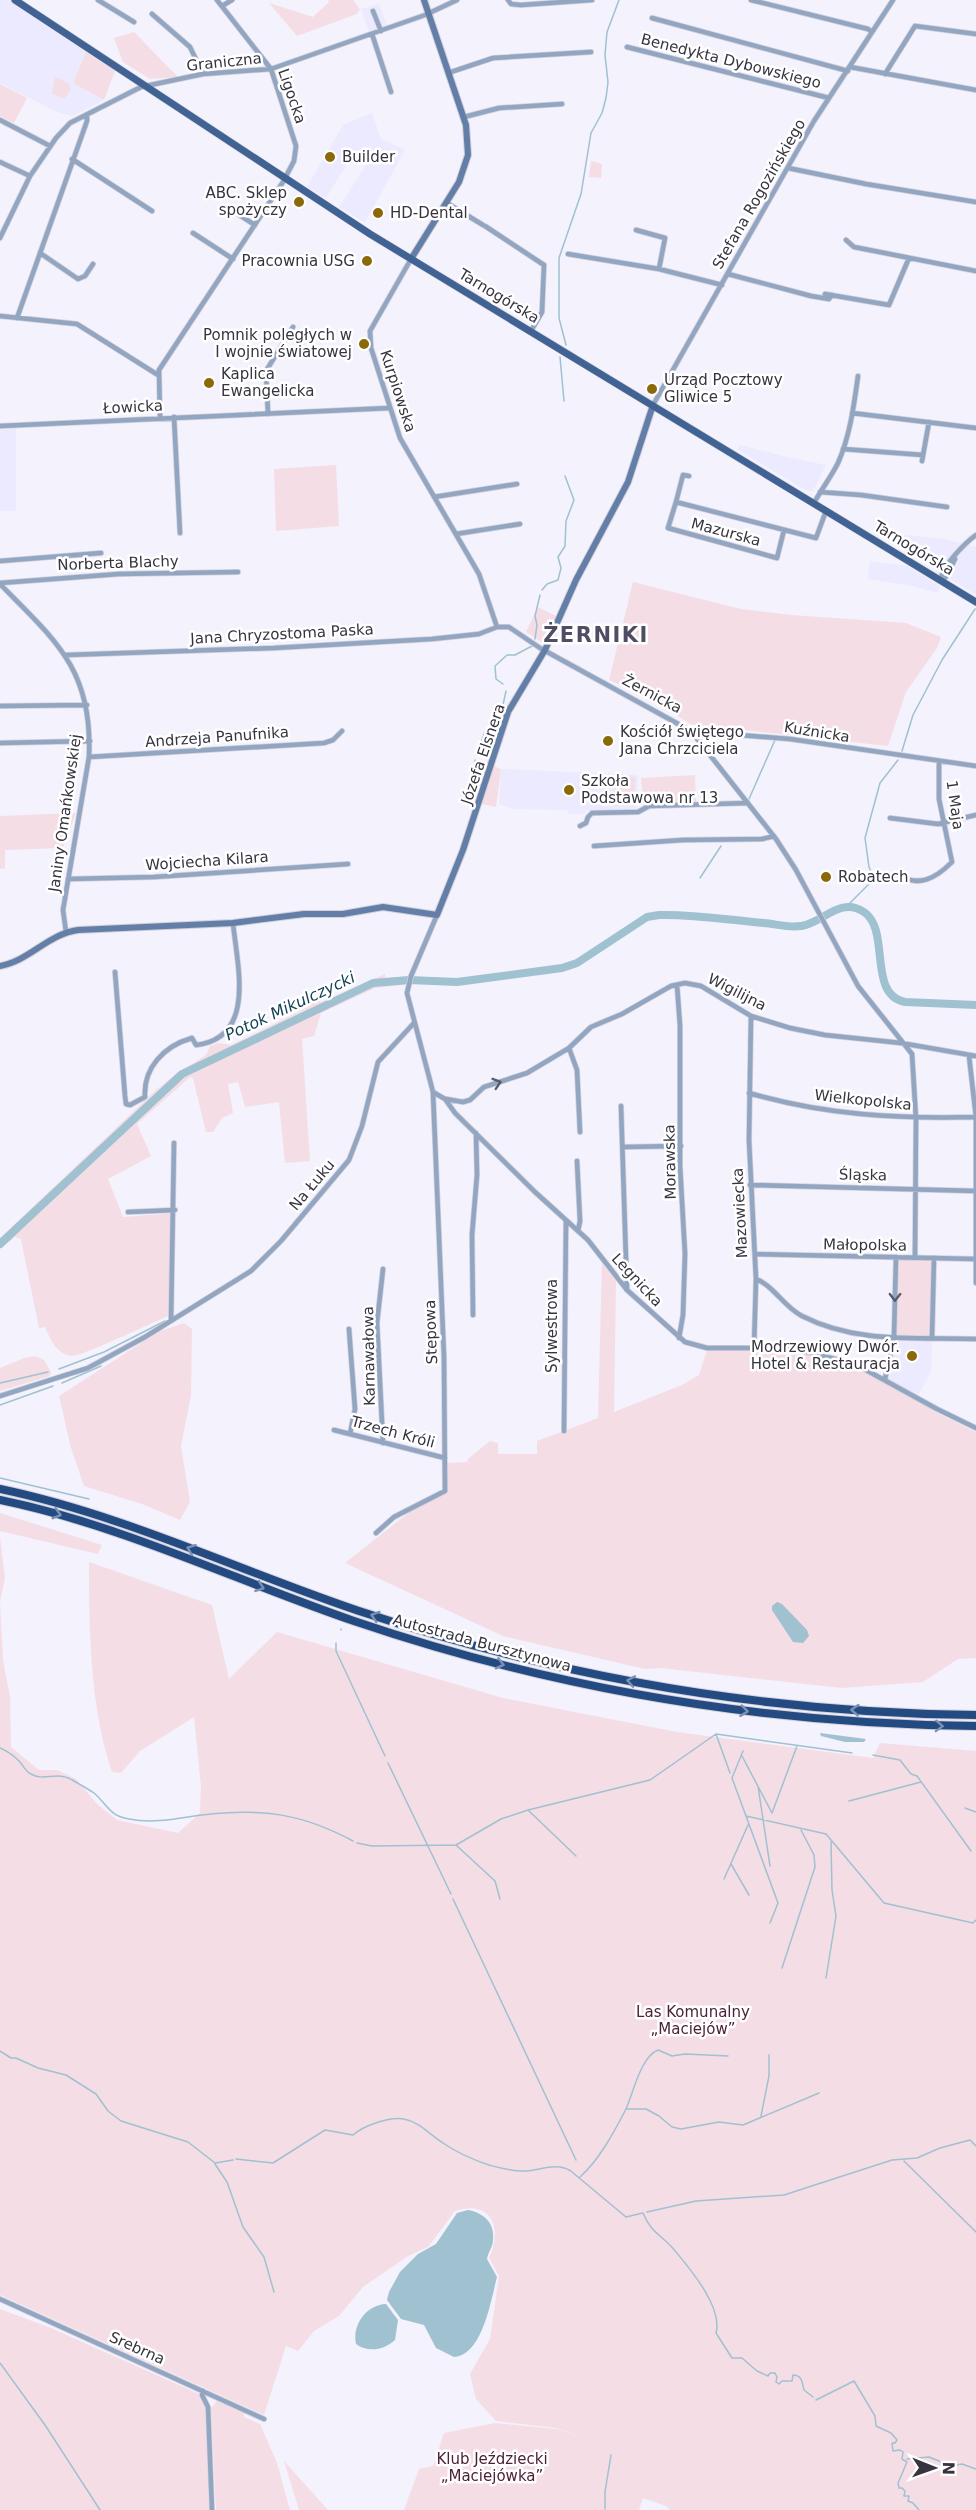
<svg xmlns="http://www.w3.org/2000/svg" width="976" height="2510" font-family="'DejaVu Sans',sans-serif">
  <style>
    .built { fill: #ebeafe }
    .green { fill: #f5dde6 }
    .water { fill: #9fc1d0 }
    .lines { fill: none; stroke-linecap: round; stroke-linejoin: round }
    .stream { stroke: #9fc1d0; stroke-width: 1.5 }
    .river { stroke: #9fc1d0; stroke-width: 8 }
    .street-casing { stroke: #d1d0db; stroke-width: 6 }
    .secondary-casing { stroke: #d1d0db; stroke-width: 8 }
    .primary-casing { stroke: #d1d0db; stroke-width: 8 }
    .highway-casing { stroke: #d1d0db; stroke-width: 10 }
    .street { stroke: #92a5c1; stroke-width: 4.5 }
    .secondary { stroke: #637fa7; stroke-width: 6 }
    .primary { stroke: #416393; stroke-width: 7 }
    .highway { stroke: #244a82; stroke-width: 8 }
    .oneway { stroke: #565c6c }
    .oneway2 { stroke: #7c92b4 }
    .poi-dot { fill: #8b6808; stroke: #fff; stroke-width: 2 }
    .labels { text-anchor: middle; dominant-baseline: central; stroke-width: 5; stroke-linejoin: round; paint-order: stroke }
    .street-label { font-size: 15px; fill: #36353f; stroke: #fff }
    .poi-label { font-size: 15px; fill: #36353f; stroke: #fff; text-anchor: start }
    .park-label { font-size: 15px; fill: #4d2137; stroke: #fff }
    .water-label { font-size: 16px; font-style: italic; fill: #124253; stroke: #fff }
    .district-label { font-size: 21px; font-weight: bold; letter-spacing: 1.5px; fill: #4f4d63; stroke: #fff }
  </style>
  <rect width="100%" height="100%" fill="#f3f2fd"/>
  <path class="built" d="M0 0H9L86 52 73 83 104 100 73 116 57 112 0 83Z
    M379 4 388 28 370 34 361 9Z
    M372 113 381 139 405 150 365 222 339 207 366 165 354 156H352L326 198 307 187 343 125Z
    M16 428V511H0V429Z
    M740 445 787 457 826 465 813 491H807L737 449Z
    M877 532 944 539 976 547V595Z
    M870 561 907 566 940 586 937 593 913 586 868 579Z
    M501 769 638 775 637 809 586 811 585 814H568V810L512 809 499 804Z
    M895 1340H932L931 1371 917 1397 888 1380Z"/>
  <path class="green" d="M328 0H353L360 9 357 14 297 36 269 3 313 17 329 2Z
    M134 32 178 77 150 79 123 62 114 38Z
    M86 52 115 71 104 100 73 83Z
    M55 77 68 83 71 89 64 99 52 94Z
    M0 84 27 98 14 123 0 116Z
    M591 161 602 164 601 178 589 177Z
    M336 465 339 526 276 531 274 469Z
    M633 582 741 609 791 615 906 623 941 637 937 648 906 692 888 746 690 724 655 701 609 680Z
    M538 607 558 617 546 645 526 632Z
    M492 766 501 769 496 807 481 804Z
    M695 775 696 803 643 805 641 778Z
    M615 776 635 777 634 806H614Z
    M76 813 63 848 5 850V868L0 869V816Z
    M385 974V978L407 977 404 985 375 988 321 1013 314 1036 302 1039 310 1161 285 1163 279 1102 245 1107 238 1082 228 1084 233 1113 222 1118 213 1132H206L193 1078 190 1077 137 1124 151 1156 108 1179 123 1217 175 1213 172 1314C159 1320 80 1357 72 1356 56 1354 51 1340 45 1327L39 1328 21 1239 15 1237 0 1249V1238L156 1090 176 1074 206 1055 210 1046 218 1043 231 1045 310 1006 318 993 321 1002Z
    M896 1257 934 1258 932 1338 894 1337Z
    M602 1263 616 1281 614 1412 682 1385 699 1375 707 1350 791 1348 855 1364 917 1397 935 1412 976 1432V1658L958 1659 923 1682 842 1688 660 1668 645 1669 503 1636 345 1563 426 1499 447 1491 446 1463 467 1462 468 1459 490 1441 498 1443V1454H537V1441L598 1418Z
    M184 1323 192 1329 191 1395 181 1446 190 1502 180 1520 142 1504 84 1486 71 1448 59 1396 160 1331Z
    M35 1356 44 1360 51 1372 50 1376 0 1391V1368L24 1358Z
    M0 1513 102 1545 98 1554 0 1531Z
    M0 1537 5 1578 0 1602 3 1660 10 1697 11 1747 39 1770H57L76 1779 97 1804 117 1820 178 1833 200 1813 201 1786 194 1717 140 1751 121 1773 112 1772C90 1708 89 1629 89 1562L212 1605 229 1679 277 1632 503 1698 677 1732 873 1758 880 1743 976 1751V2510H670L666 2506 643 2498 639 2510H404L419 2469 433 2466 444 2433 495 2423 557 2429 585 2438 556 2428 496 2421 476 2399 470 2374 490 2339 499 2276 489 2258C503 2229 492 2199 455 2211L428 2247 408 2256 363 2287 339 2316 314 2331 298 2351 286 2346 264 2415 0 2295Z
    M0 2309 51 2328 199 2394 205 2407 209 2510H0Z
    M217 2401 244 2413V2417L260 2424 277 2463 290 2510H216L211 2408Z
    M284 2461 328 2510H299Z"/>
  <path class="water" d="M777 1602 782 1604 807 1630 809 1636 803 1643 793 1642 772 1610V1606Z
    M820 1733 866 1739 864 1742H845L821 1736Z
    M468 2210C483 2213 495 2222 493 2240 493 2247 488 2252 487 2259L497 2277C491 2299 483 2355 454 2357L436 2348 424 2325 401 2319 387 2300 389 2292 400 2272 418 2254 436 2244 457 2213Z
    M386 2304 398 2320 395 2340C384 2350 368 2353 356 2344 352 2325 366 2305 386 2304Z"/>
  <g class="lines">
    <path class="stream" d="M566 345 559 318V258L581 194 591 133 602 113 606 98 608 82 605 55 607 32 619 0
      M560 357 564 401
      M542 590 547 584 558 580 561 568 558 557 565 546 566 521 574 500 565 476
      M535 639 537 625 535 616 540 595
      M503 684 496 679 495 666 507 655H515L532 646
      M503 705 506 691
      M902 751 913 715 942 660 975 609
      M476 755 485 732
      M473 784 475 760
      M749 799 775 740
      M700 878 721 846
      M846 907 874 879 869 867 865 838 880 783 898 760
      M418 981V979
      M59 1369 104 1352 165 1321
      M0 1383 48 1372
      M62 1383 101 1366
      M0 1405 53 1386
      M0 1478 89 1499
      M341 1630V1629
      M336 1643V1651L385 1756
      M716 1734 730 1773
      M0 1748C7 1751 13 1755 19 1761 23 1765 25 1771 31 1774 45 1782 57 1770 74 1781 81 1785 88 1789 94 1793 108 1805 108 1815 129 1819 154 1824 179 1818 202 1815 261 1808 301 1813 353 1841
      M743 1751 732 1778 778 1903 770 1923
      M873 1755 900 1760 911 1774 917 1776 971 1851
      M742 1756 772 1813
      M388 1763 451 1894
      M758 1786 770 1866
      M849 1801 921 1782
      M965 1808 976 1812
      M529 1811 576 1856
      M772 1813 797 1746
      M746 1816 826 1834 884 1903 973 1923 976 1920
      M357 1843 372 1846 456 1845 501 1819 528 1810 650 1780 716 1734 852 1753
      M456 1845 495 1881 500 1899
      M731 1864 749 1895
      M724 1879 748 1825
      M453 1899 576 2160
      M782 1968 815 1867 814 1855 801 1830
      M826 1978 836 1916 832 1890 831 1842
      M0 2051 11 2058H16L38 2068 66 2075 96 2094 108 2111 121 2121 188 2142 215 2163 233 2160
      M627 2109H646L659 2116 672 2127 681 2129 719 2122 743 2125 819 2093
      M761 2116 769 2076V2055
      M236 2159 273 2163 325 2130 353 2135C363 2126 390 2116 404 2119 420 2122 430 2135 443 2143 456 2152 474 2160 489 2165 500 2168 514 2172 526 2171 541 2170 556 2162 571 2171
      M904 2161 976 2232
      M215 2164 227 2182 243 2227 264 2257 274 2292
      M572 2172 626 2217 643 2213C652 2235 663 2235 676 2252 691 2270 723 2308 716 2333L732 2358H742L757 2371 768 2376 770 2373H775L777 2377 776 2382 779 2384 782 2381H792L793 2375C802 2375 802 2382 804 2390L813 2397
      M580 2177C599 2160 613 2134 625 2111 633 2095 640 2057 658 2050L672 2056 685 2054 728 2056
      M647 2212 696 2201 784 2195 892 2160 917 2158 940 2148 970 2140 976 2146
      M0 2363 45 2425 100 2510
      M816 2400 854 2381 875 2416 876 2426 891 2433 897 2440 895 2443H892L893 2451 900 2450 903 2452 902 2459 907 2462 898 2483 899 2488H902L905 2491 904 2496H909L908 2501 913 2503 919 2510
      M907 2459 929 2457 951 2466 962 2464 976 2469
      M605 2509V2492L611 2455"/>
    <path class="river" d="M0 1244 182 1074 373 983 409 980 457 982 562 968 577 963 647 917 659 915C694 914 729 920 764 923 776 924 789 928 801 926 823 923 840 896 864 912 891 930 867 995 905 1002L976 1005"/>
    <g class="street-casing">
      <path id="street" d="M98 0 134 22
        M508 0 511 4 521 5 592 0
        M751 0 868 29 872 32
        M222 6 232 0
        M373 11 381 31
        M152 14 190 47 203 74
        M652 18 848 71
        M372 34 391 92
        M627 47 829 98
        M850 67 976 90
        M448 73 493 58 591 52
        M885 74 915 26 976 34
        M464 117 499 108 562 104
        M0 120 50 146
        M72 159 152 211
        M0 162 30 176
        M788 168 866 184 976 202
        M447 203 483 225
        M230 209 255 225
        M485 226 544 265 542 312 531 331
        M636 230 665 238 659 269
        M193 233 233 259
        M0 238 30 176 56 138 70 123 141 87 203 74 271 69 425 15 457 0
        M846 240 854 247 976 271
        M40 253 78 279 85 276 93 264
        M568 254 659 269 722 285
        M411 259 370 331 371 348 400 438 479 574 497 627
        M728 274 811 296 829 299 832 295
        M825 294 889 305 909 258
        M0 316 77 324 158 375
        M17 318 87 121V115
        M653 405 814 121 893 0
        M852 413 976 428
        M268 414 266 371 293 327
        M174 417 180 533
        M160 418 159 370 283 182 294 161 296 146 271 69 217 0
        M0 426 390 408
        M843 449 923 455
        M922 461 929 422
        M820 492 861 495 947 507
        M434 497 517 484
        M676 502 683 475 689 476
        M814 503C821 490 831 477 838 463 850 436 854 405 858 376
        M784 530 777 558 668 528 676 502 816 538 826 511
        M456 534 520 524
        M0 561 101 553
        M941 580C940 568 966 542 976 535
        M941 580 946 577 955 559
        M0 583 119 574 238 572
        M0 584C56 641 93 670 89 757L63 910 66 932
        M66 655 274 648 432 639 479 634 497 627H509L540 648 691 731 776 839 796 870 858 986 912 1054 916 1119 915 1258
        M0 706 87 705
        M691 731 790 739 976 766
        M0 743 90 741
        M89 757 324 743 333 740 342 731
        M890 818 938 824 976 815
        M580 826 586 823 588 817 592 813 638 812 649 806 748 803
        M594 846 683 840 762 839 774 836
        M897 874C918 888 935 879 952 862L939 799V761
        M68 879 154 877 348 864
        M437 915 411 976 407 993 433 1092 445 1099 455 1113 535 1192 588 1240 627 1290 685 1342 707 1348H791L855 1364 937 1409 976 1428
        M115 972 125 1096 126 1104 130 1105 145 1097C143 1068 164 1046 192 1038L196 1045C257 1038 237 965 233 923
        M677 985 680 1026V1166L685 1254 683 1315 679 1338
        M751 1016 749 1140 756 1279C774 1286 784 1307 802 1316 857 1344 916 1337 976 1339
        M569 1048 577 1070 580 1132
        M969 1056 976 1117V1283
        M749 1093C825 1115 897 1119 976 1117
        M446 1099 463 1102 470 1100 484 1087 527 1073 569 1048 591 1027 622 1014 671 986 685 983 701 986 751 1016 790 1028 825 1035 901 1043 976 1056
        M621 1106 627 1290
        M623 1147 681 1146
        M577 1161 580 1221 578 1231
        M750 1185 976 1191
        M128 1212 175 1210
        M755 1254 975 1259
        M383 1269 377 1323 383 1443
        M473 1315 472 1235 477 1175 476 1133
        M171 1321 174 1143
        M349 1329 355 1409 350 1434
        M932 1338 934 1258
        M754 1348 756 1279
        M885 1379 894 1337 896 1257
        M0 1396 88 1368 145 1337 251 1271 281 1241 349 1160 362 1126 378 1062 414 1023
        M334 1430 445 1458
        M564 1431 566 1220
        M376 1533 394 1517 445 1491 444 1357 433 1092
        M0 2299 264 2419
        M203 2391 202 2395 208 2407 212 2510"/>
    </g>
    <g class="secondary-casing">
      <path id="secondary" d="M411 259 459 182 468 155 466 125 424 0
        M0 966C29 961 48 934 78 930L233 923 304 914H343L383 907 437 915 463 850 508 712 545 650 576 580 628 482 653 405"/>
    </g>
    <g class="primary-casing">
      <path id="primary" d="M15 0 370 234 976 602"/>
    </g>
    <g class="highway-casing">
      <path id="highway" d="M0 1489C124 1515 240 1571 359 1611 558 1677 766 1713 976 1715
        M0 1500C122 1525 237 1581 354 1621 554 1689 765 1724 976 1726"/>
    </g>
    <use href="#street" class="street"/>
    <use href="#secondary" class="secondary"/>
    <use href="#primary" class="primary"/>
    <use href="#highway" class="highway"/>
  </g>
  <defs><path id="oneway-chevron" d="M-2-3.5L2.5 0L-2 3.5" fill="none" stroke-width="1.6" stroke-linecap="round" stroke-linejoin="round" transform="scale(1.5)"/></defs>
  <g class="oneway">
    <use href="#oneway-chevron" transform="translate(497 1083) rotate(-18)"/>
    <use href="#oneway-chevron" transform="translate(895 1297) rotate(91)"/>
  </g>
  <g class="oneway2">
    <use href="#oneway-chevron" transform="translate(57 1514) rotate(16)"/>
    <use href="#oneway-chevron" transform="translate(191 1549) rotate(-159)"/>
    <use href="#oneway-chevron" transform="translate(260 1587) rotate(20)"/>
    <use href="#oneway-chevron" transform="translate(375 1616) rotate(-162)"/>
    <use href="#oneway-chevron" transform="translate(500 1664) rotate(14)"/>
    <use href="#oneway-chevron" transform="translate(631 1681) rotate(-169)"/>
    <use href="#oneway-chevron" transform="translate(855 1710) rotate(-176)"/>
    <use href="#oneway-chevron" transform="translate(744 1711) rotate(7)"/>
    <use href="#oneway-chevron" transform="translate(939 1726) rotate(2)"/>
  </g>
  <g class="poi-dot">
    <circle cx="330" cy="157" r="6"/>
    <circle cx="299" cy="202" r="6"/>
    <circle cx="378" cy="213" r="6"/>
    <circle cx="367" cy="261" r="6"/>
    <circle cx="364" cy="344" r="6"/>
    <circle cx="209" cy="383" r="6"/>
    <circle cx="652" cy="389" r="6"/>
    <circle cx="608" cy="741" r="6"/>
    <circle cx="569" cy="790" r="6"/>
    <circle cx="826" cy="877" r="6"/>
    <circle cx="912" cy="1356" r="6"/>
  </g>
  <g class="labels">
    <g class="street-label">
      <text transform="translate(731 61) rotate(14)">Benedykta Dybowskiego</text>
      <text transform="translate(224 62) rotate(-6)">Graniczna</text>
      <text transform="translate(292 96) rotate(71)">Ligocka</text>
      <text transform="translate(759 194) rotate(-60)">Stefana Rogozińskiego</text>
      <text transform="translate(499 296) rotate(31)">Tarnogórska</text>
      <text transform="translate(398 391) rotate(72)">Kurpiowska</text>
      <text transform="translate(133 407) rotate(-3)">Łowicka</text>
      <text transform="translate(726 532) rotate(15)">Mazurska</text>
      <text transform="translate(914 548) rotate(31)">Tarnogórska</text>
      <text transform="translate(118 563) rotate(-2)">Norberta Blachy</text>
      <text transform="translate(282 634) rotate(-3)">Jana Chryzostoma Paska</text>
      <text transform="translate(652 694) rotate(28)">Żernicka</text>
      <text transform="translate(817 732) rotate(9)">Kuźnicka</text>
      <text transform="translate(217 737) rotate(-4)">Andrzeja Panufnika</text>
      <text transform="translate(483 754) rotate(-71)">Józefa Elsnera</text>
      <text transform="translate(955 805) rotate(82)">1 Maja</text>
      <text transform="translate(65 813) rotate(-82)">Janiny Omańkowskiej</text>
      <text transform="translate(207 861) rotate(-4)">Wojciecha Kilara</text>
      <text transform="translate(737 992) rotate(27)">Wigilijna</text>
      <text transform="translate(863 1100) rotate(6)">Wielkopolska</text>
      <text transform="translate(670 1162) rotate(-91)">Morawska</text>
      <text transform="translate(863 1175) rotate(1)">Śląska</text>
      <text transform="translate(312 1185) rotate(-50)">Na Łuku</text>
      <text transform="translate(740 1213) rotate(-93)">Mazowiecka</text>
      <text transform="translate(865 1245) rotate(1)">Małopolska</text>
      <text transform="translate(637 1280) rotate(47)">Legnicka</text>
      <text transform="translate(552 1326) rotate(-90)">Sylwestrowa</text>
      <text transform="translate(431 1332) rotate(-92)">Stepowa</text>
      <text transform="translate(369 1356) rotate(-91)">Karnawałowa</text>
      <text transform="translate(393 1432) rotate(15)">Trzech Króli</text>
      <text transform="translate(482 1643) rotate(15)">Autostrada Bursztynowa</text>
      <text transform="translate(137 2348) rotate(24)">Srebrna</text>
    </g>
    <g class="poi-label">
      <text x="342" y="157">Builder</text>
      <text x="287" y="193" text-anchor="end">ABC. Sklep<tspan x="287" dy="17">spożyczy</tspan></text>
      <text x="390" y="213">HD-Dental</text>
      <text x="355" y="261" text-anchor="end">Pracownia USG</text>
      <text x="352" y="335" text-anchor="end">Pomnik poległych w<tspan x="352" dy="17">I wojnie światowej</tspan></text>
      <text x="221" y="374">Kaplica<tspan x="221" dy="17">Ewangelicka</tspan></text>
      <text x="664" y="380">Urząd Pocztowy<tspan x="664" dy="17">Gliwice 5</tspan></text>
      <text x="620" y="732">Kościół świętego<tspan x="620" dy="17">Jana Chrzciciela</tspan></text>
      <text x="581" y="781">Szkoła<tspan x="581" dy="17">Podstawowa nr 13</tspan></text>
      <text x="838" y="877">Robatech</text>
      <text x="900" y="1347" text-anchor="end">Modrzewiowy Dwór.<tspan x="900" dy="17">Hotel &amp; Restauracja</tspan></text>
    </g>
    <g class="park-label">
      <text x="693" y="2012">Las Komunalny<tspan x="693" dy="17">„Maciejów”</tspan></text>
      <text x="492" y="2459">Klub Jeździecki<tspan x="492" dy="17">„Maciejówka”</tspan></text>
    </g>
    <g class="water-label">
      <text transform="translate(290 1006) rotate(-25)">Potok Mikulczycki</text>
    </g>
    <g class="district-label">
      <text x="596" y="635">ŻERNIKI</text>
    </g>
  </g>
  <g transform="translate(934 2468) rotate(91)" stroke="#ffffff" stroke-width="4.5" paint-order="stroke">
  <path d="M0-4.5L10 22L0 15L-10 22Z" fill="#36353f"/>
  <text y="-9" font-size="16" font-weight="bold" text-anchor="middle" fill="#36353f">N</text>
  </g>
</svg>
